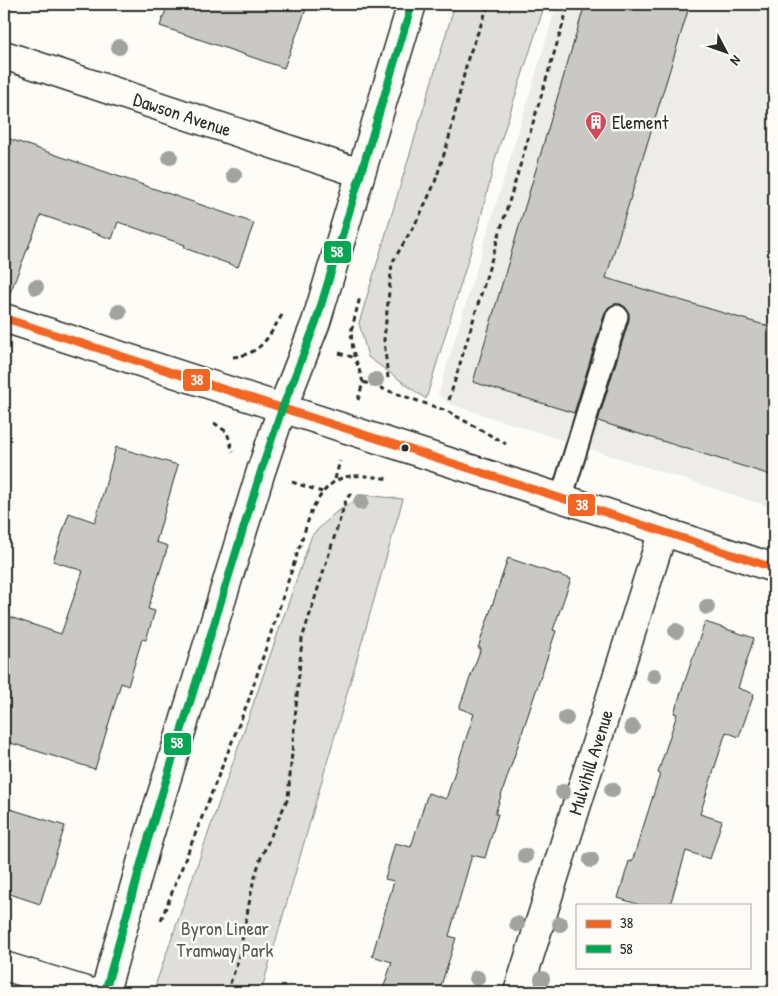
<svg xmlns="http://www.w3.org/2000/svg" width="778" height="996" font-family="'Patrick Hand',sans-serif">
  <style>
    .built { fill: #edece8 }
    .green { fill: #dfdeda; stroke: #858482 }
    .building { fill: #c9c8c4; stroke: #2b2b2b }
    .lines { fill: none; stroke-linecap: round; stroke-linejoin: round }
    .service-casing { stroke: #2b2b2b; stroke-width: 25 }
    .minor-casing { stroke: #2b2b2b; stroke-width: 31 }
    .tertiary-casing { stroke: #2b2b2b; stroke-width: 31 }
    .secondary-casing { stroke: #2b2b2b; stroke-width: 31 }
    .path { stroke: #2b2b2b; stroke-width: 3; stroke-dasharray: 5 4; stroke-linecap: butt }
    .service { stroke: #fdfcf7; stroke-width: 21 }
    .minor { stroke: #fdfcf7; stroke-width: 28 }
    .tertiary { stroke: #fdfcf7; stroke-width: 28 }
    .secondary { stroke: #fdfcf7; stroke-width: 28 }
    .bus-1-casing { stroke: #fdfcf7; stroke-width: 11 }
    .bus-2-casing { stroke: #fdfcf7; stroke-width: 11 }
    .bus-1 { stroke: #f26522; stroke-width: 8 }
    .bus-2 { stroke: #00a651; stroke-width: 8 }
    .tree { fill: #a2a29f }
    .bus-dot { fill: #2b2b2b; stroke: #fdfcf7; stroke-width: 2 }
    .labels { text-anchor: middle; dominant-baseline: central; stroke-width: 5; stroke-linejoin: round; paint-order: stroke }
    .street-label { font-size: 19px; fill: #2b2b2b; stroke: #fdfcf7 }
    .poi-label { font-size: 19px; fill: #2b2b2b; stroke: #fdfcf7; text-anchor: start }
    .park-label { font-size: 19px; fill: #585857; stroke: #fdfcf7 }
    .line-badge { stroke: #fdfcf7; stroke-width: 2 }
    .badge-label { font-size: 14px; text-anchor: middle; font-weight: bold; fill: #fff }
  </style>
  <rect width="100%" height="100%" fill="#fdfcf7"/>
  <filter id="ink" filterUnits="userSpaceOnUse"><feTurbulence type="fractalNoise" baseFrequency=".02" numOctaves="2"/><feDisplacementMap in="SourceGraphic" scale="10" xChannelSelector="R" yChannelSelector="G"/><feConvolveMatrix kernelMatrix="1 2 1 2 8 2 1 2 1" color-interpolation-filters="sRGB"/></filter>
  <g filter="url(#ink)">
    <path class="built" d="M557 4H774V508L450 404 438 395Z"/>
    <path class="green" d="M455 4H545L496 156 481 217 426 399 368 357 359 323Z
      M364 495 403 499 261 992H153L312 535 335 513Z"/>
    <path class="building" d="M168 4H308L284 68 160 26Z
      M585 4H690L606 278 774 328V476L598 421 629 320V313L621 304H614L605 312 574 413 473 382Z
      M4 137 254 223 238 267 184 248 185 245 118 222 112 239 41 215 6 303H4Z
      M116 447 178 465 156 542 168 546 148 609 155 611 146 640 142 639 128 686 121 683 95 769 4 741V615L61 634 83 571 53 561 69 513 95 522Z
      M508 558 571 579 553 630 556 631 495 814H498L485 858 472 855 449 936 456 938 439 992H382L392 962 372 956 394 881 385 879 395 843 411 847 428 793 446 799 474 714 459 708 481 648H478Z
      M705 622 754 638 738 688 754 694 739 737 726 732 700 814 722 821 710 859 686 851 670 905H640L618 898 629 861 632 862 660 774 658 773 677 714 674 713Z
      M4 807 65 826 40 904 4 892Z"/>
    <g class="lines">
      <g class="service-casing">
        <path id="service" d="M561 499 617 316"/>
      </g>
      <g class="minor-casing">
        <g id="minor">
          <path id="s1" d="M4 55 360 173"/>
          <path d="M4 966 89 992"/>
          <path id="s2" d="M518 992 663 531"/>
        </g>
      </g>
      <g class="tertiary-casing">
        <path id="tertiary" d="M105 992 145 849 261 471 282 409 316 322 412 4"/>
      </g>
      <g class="secondary-casing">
        <path id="secondary" d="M4 318C261 402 518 483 774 568"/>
      </g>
      <path class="path" d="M339 353 355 358
        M233 357C262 354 268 337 282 315
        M388 378 384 340 392 263 419 217 434 185 448 142 468 58 489 4
        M363 382 447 411 506 444
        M358 400 363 382 353 351 351 332 360 297
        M449 400 569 4
        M214 423 227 432 233 452
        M335 479 340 461
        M292 482 322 492
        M161 920 249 699 312 509C334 471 348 473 390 479
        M227 992 238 961 253 883 260 860 288 798 302 639 346 500 353 490"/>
      <use href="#service" class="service"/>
      <use href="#minor" class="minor"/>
      <use href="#tertiary" class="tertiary"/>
      <use href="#secondary" class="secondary"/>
      <g class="bus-1-casing">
        <path id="bus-1" d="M4 318C261 402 518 483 774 568"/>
      </g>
      <g class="bus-2-casing">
        <path id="bus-2" d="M105 992 145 849 261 471 282 409 316 322 412 4"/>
      </g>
      <use href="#bus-1" class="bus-1"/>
      <use href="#bus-2" class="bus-2"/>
    </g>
    <g class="tree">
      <circle cx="119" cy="47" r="8"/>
      <circle cx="170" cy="157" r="8"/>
      <circle cx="234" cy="175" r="8"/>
      <circle cx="36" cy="287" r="8"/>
      <circle cx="119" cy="312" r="8"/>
      <circle cx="376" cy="380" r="8"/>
      <circle cx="361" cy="502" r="8"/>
      <circle cx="707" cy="607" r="8"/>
      <circle cx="676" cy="631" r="8"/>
      <circle cx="654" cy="676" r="8"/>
      <circle cx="566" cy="718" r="8"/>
      <circle cx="632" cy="727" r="8"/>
      <circle cx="612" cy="790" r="8"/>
      <circle cx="563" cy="792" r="8"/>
      <circle cx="525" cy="856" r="8"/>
      <circle cx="591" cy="860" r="8"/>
      <circle cx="517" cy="924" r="8"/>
      <circle cx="560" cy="924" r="8"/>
      <circle cx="477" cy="978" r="8"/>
      <circle cx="542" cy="979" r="8"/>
    </g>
  </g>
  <defs>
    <g id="building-pin" transform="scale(1.125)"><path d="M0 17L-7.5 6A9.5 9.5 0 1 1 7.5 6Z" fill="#d1495b" stroke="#fdfcf7"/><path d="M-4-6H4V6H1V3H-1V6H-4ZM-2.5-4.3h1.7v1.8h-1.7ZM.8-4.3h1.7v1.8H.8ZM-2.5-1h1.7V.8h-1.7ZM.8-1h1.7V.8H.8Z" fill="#fff"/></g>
  </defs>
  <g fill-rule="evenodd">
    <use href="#building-pin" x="596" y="122"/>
  </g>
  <circle class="bus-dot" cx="405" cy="448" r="4.5"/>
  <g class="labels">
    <g class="street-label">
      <text stroke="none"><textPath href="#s1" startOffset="188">Dawson Avenue</textPath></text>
      <text stroke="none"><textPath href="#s2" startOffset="241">Mulvihill Avenue</textPath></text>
    </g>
    <g class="poi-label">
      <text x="612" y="122">Element</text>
    </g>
    <g class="park-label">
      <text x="225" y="928">Byron Linear<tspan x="225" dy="22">Tramway Park</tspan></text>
    </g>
  </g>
  <g class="line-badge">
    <rect x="323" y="240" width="29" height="24" rx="5" fill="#00a651"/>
    <rect x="182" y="368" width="29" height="24" rx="5" fill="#f26522"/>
    <rect x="567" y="493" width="29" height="24" rx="5" fill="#f26522"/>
    <rect x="163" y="732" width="29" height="24" rx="5" fill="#00a651"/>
  </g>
  <g class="badge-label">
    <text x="337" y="257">58</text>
    <text x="197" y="385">38</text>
    <text x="582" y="510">38</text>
    <text x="177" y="748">58</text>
  </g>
  <rect width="778" height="996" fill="none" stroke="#fdfcf7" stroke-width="20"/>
  <rect x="10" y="10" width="758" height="976" fill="none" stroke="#2b2b2b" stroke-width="2" filter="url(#ink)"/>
  <rect x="576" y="904" width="175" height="65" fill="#fdfcf7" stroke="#a9a8a5"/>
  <rect x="586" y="920" width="25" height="8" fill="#f26522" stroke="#a9a8a5"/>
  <text x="620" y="928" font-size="15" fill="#2b2b2b">38</text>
  <rect x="586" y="945" width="25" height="8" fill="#00a651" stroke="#a9a8a5"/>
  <text x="620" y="954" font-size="15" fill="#2b2b2b">58</text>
  <g transform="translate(726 52) rotate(131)" stroke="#fdfcf7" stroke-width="4" paint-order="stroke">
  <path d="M0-4L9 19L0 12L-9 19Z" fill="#2b2b2b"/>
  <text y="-8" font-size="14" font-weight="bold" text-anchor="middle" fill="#2b2b2b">N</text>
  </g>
</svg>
